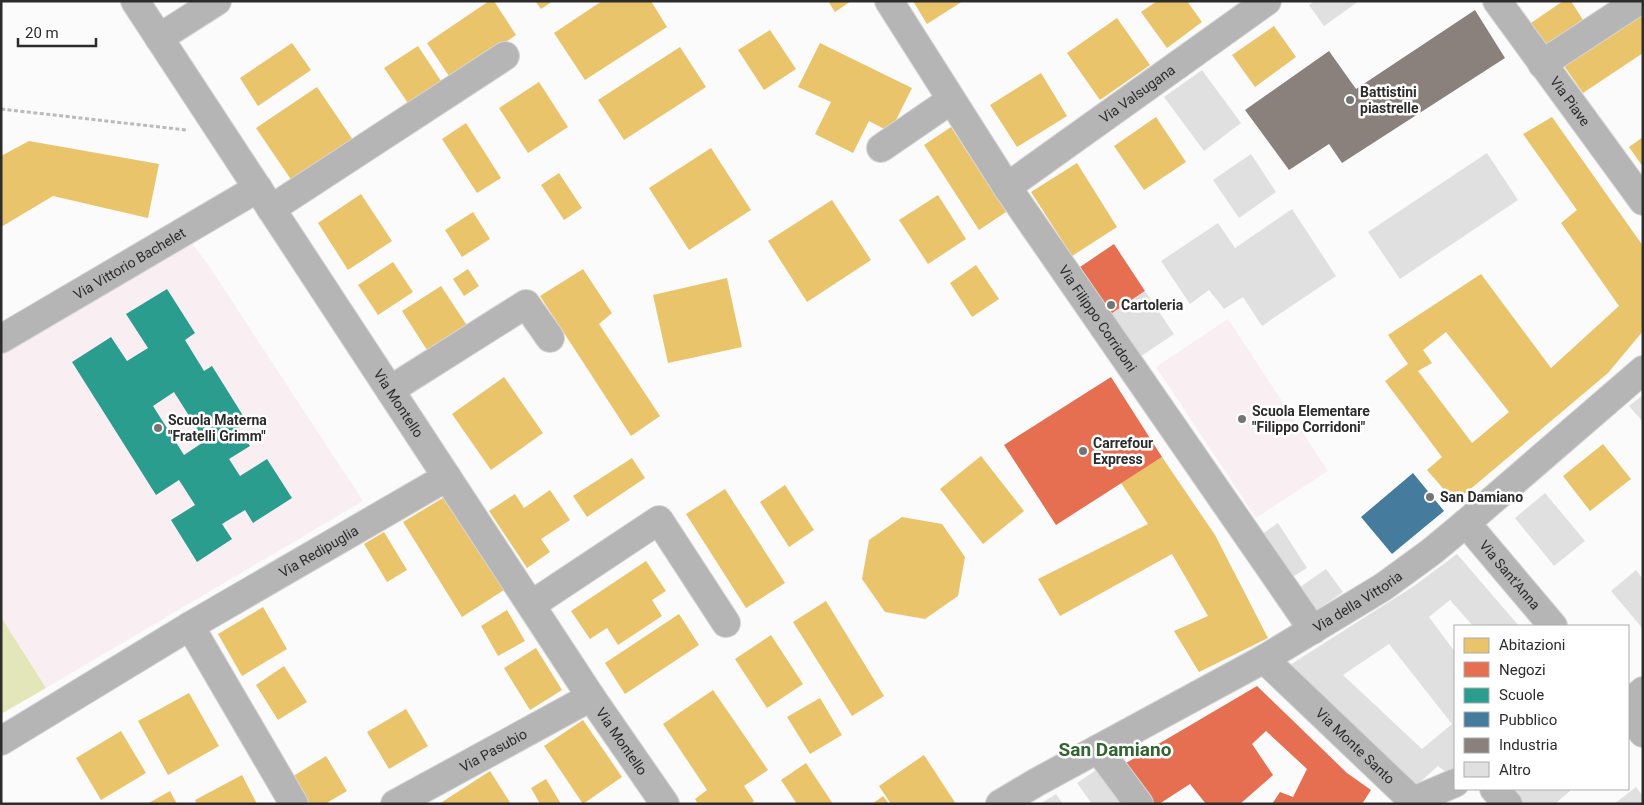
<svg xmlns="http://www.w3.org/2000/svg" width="1644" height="805" font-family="Roboto,sans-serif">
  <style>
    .education { fill: #f9eef2 }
    .green { fill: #e3e6b8 }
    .homes { fill: #e9c46a; fill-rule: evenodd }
    .shops { fill: #e76f51 }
    .schools { fill: #2a9d8f; fill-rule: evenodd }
    .public { fill: #457b9d }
    .industry { fill: #8a817c }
    .building { fill: #e0e0e0; fill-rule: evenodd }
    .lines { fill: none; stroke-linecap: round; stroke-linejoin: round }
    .minor-casing { stroke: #d6d6d6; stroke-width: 30 }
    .path { stroke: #bababa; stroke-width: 3; stroke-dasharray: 4 2.5; stroke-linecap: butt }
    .minor { stroke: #b5b5b5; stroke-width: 28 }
    .poi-dot { fill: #747474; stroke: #fff; stroke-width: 2 }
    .labels { text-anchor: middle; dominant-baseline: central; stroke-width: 5; stroke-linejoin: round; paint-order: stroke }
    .poi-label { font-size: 14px; font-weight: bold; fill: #2c2c2c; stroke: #fff; text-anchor: start }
    .street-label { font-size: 14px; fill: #2c2c2c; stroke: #fff }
    .district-label { font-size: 19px; font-weight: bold; fill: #31642e; stroke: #fff }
  </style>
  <rect width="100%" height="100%" fill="#fbfbfb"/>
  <path class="education" d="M192 243 211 269 363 501 46 688 1 617V355Z
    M1228 319 1328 471 1256 518 1156 367Z"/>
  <path class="green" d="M1 617 46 688 1 714Z"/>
  <path class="homes" d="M489 1H494L516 35 451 79 427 43Z
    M535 1H553L541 9Z
    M602 1H651L667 27 585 80 554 33Z
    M828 1H851L835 12Z
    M913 1H963L927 24Z
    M1157 1H1187L1202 22 1167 48 1141 12Z
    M1563 1H1571L1583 20 1546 45 1531 23Z
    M1643 9V53L1583 93 1562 63Z
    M1117 18 1150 65 1100 100 1067 53Z
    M1274 26 1296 57 1255 87 1232 55Z
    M770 30 796 69 764 90 738 50Z
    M292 43 311 70 258 106 240 78Z
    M820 43 912 88 890 132 869 121 853 153 815 134 831 102 798 87Z
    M418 46 443 84 410 106 384 68Z
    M680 47 706 87 624 140 598 100Z
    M1041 73 1067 116 1017 147 990 105Z
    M539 82 568 127 528 153 499 108Z
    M317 87 353 140 292 181 256 128Z
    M1156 117 1186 162 1144 190 1114 146Z
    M1552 117 1643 246V331L1608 373 1455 502 1427 470 1442 457 1385 381 1408 364 1388 335 1481 274 1551 368 1619 306 1561 223 1577 210 1523 134ZM1446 332 1509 412 1472 443 1418 371 1432 363 1423 350Z
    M466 123 501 178 477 193 442 139Z
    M951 127 1006 212 979 230 924 145Z
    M1643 137V167L1629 147Z
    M29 141 159 164 148 218 53 196 1 227V156Z
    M711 148 751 210 689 250 649 188Z
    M1077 163 1117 227 1072 256 1031 192Z
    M559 173 582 208 564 220 541 185Z
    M361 194 392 241 348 270 318 223Z
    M938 195 966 239 928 264 899 220Z
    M832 200 871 260 807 302 768 241Z
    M473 212 490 239 462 257 445 230Z
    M393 262 413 292 378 315 358 285Z
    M976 265 999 299 972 317 950 283Z
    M468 269 479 286 464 296 453 279Z
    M583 269 612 313 599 324 660 416 631 436 540 296Z
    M727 278 742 347 668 363 653 295Z
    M441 286 468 327 429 353 402 311Z
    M504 377 543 433 491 470 452 414Z
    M1603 444 1631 479 1590 511 1563 476Z
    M981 456 1024 511 983 544 940 489Z
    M1162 457 1215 535 1268 638 1199 672 1174 631 1208 616 1172 554 1060 616 1038 579 1148 524 1121 483Z
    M632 458 645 478 587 517 573 496Z
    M785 485 814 530 789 547 760 502Z
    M725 489 785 583 746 608 686 514Z
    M550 490 570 520 541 539 550 552 527 568 489 511 515 494 524 508Z
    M446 496 504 590 462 617 403 522Z
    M902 517 942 524 965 557 958 596 925 619 885 612 862 579 869 540Z
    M384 532 407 570 387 582 364 544Z
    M646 561 666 591 652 600 662 616 618 645 607 628 590 639 571 611Z
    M826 601 884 696 852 716 793 622Z
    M263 607 287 649 242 676 218 634Z
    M507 610 525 641 498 656 481 626Z
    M679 614 699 645 625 694 605 663Z
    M771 635 803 684 767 708 735 659Z
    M536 648 562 690 530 710 504 668Z
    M284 666 307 702 278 720 256 685Z
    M713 690 768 770 744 786 754 801 751 804H698L695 799 707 790 663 724Z
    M189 693 219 746 168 775 138 721Z
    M820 698 842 735 810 754 787 717Z
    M406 709 428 746 389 769 367 732Z
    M583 720 622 777 583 804 544 746Z
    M121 731 146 773 101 800 76 758Z
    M924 755 956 804H891L879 786Z
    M326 756 347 791 325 804H306L290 778Z
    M806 763 833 804H797L781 780Z
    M490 771 511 804H439Z
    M242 775 257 804H197L195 800Z
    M546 779 561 804H540L531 788Z
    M170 791 177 804H147Z
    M883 796 889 804H872Z"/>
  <path class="shops" d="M1114 244 1145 291 1111 314 1080 267Z
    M1111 377 1162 457 1056 525 1004 445Z
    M1257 686 1347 773 1371 790 1362 804H1272L1280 792 1293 797 1307 769 1266 731 1252 744 1273 775 1240 804H1206L1190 784 1159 804H1152L1126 763Z"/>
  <path class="schools" d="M167 289 195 333 185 340 204 371 212 366 247 422 238 428 250 446 229 459 240 476 267 459 292 498 253 523 245 510 222 524 232 539 197 562 171 520 195 505 179 480 156 495 72 362 111 337 127 361 148 348 126 314ZM174 392 205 441 184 455 153 406Z"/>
  <path class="public" d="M1413 473 1444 511 1392 554 1361 517Z"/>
  <path class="industry" d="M1475 10 1505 58 1342 163 1329 144 1289 170 1245 110 1329 51 1356 89Z"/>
  <path class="building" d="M1315 1H1359L1324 26 1309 5Z
    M1202 70 1241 123 1204 151 1164 97Z
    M1487 153 1518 200 1400 279 1368 232Z
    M1251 154 1276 192 1239 218 1213 180Z
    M1292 209 1336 276 1262 326 1243 297 1224 309 1209 290 1190 304 1161 261 1218 223 1235 248Z
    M1145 291 1174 334 1140 357 1111 314Z
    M1643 395V422L1629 406Z
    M1545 493 1585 541 1554 566 1515 518Z
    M1278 523 1307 568 1283 583 1255 539Z
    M1457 554 1519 626H1473L1450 600 1429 617 1455 652V772L1451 776 1438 766 1410 791 1285 668 1414 586ZM1389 644 1452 724 1422 749 1343 675Z
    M1326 569 1343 592 1304 619 1287 596Z
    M1636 570 1643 579V629L1611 591Z
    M1099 768 1127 804H1092L1077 783Z
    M1636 787 1643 796V804H1614Z
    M1501 789H1569L1570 791 1555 804H1516Z
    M1056 794 1063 804H1040Z"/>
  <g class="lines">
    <g class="minor-casing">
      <g id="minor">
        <path id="s1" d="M135 1 591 697 665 804"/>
        <path id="s2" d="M889 1 1007 187 1313 630"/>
        <path id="s3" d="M1497 1 1643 201"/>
        <path d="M159 38 217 1"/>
        <path d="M1542 64 1635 3"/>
        <path d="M881 148 951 100"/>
        <path id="s4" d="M1007 187 1267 1"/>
        <path d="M271 209 505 56"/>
        <path id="s5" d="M1 339 258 188"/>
        <path d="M390 390 526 304 550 338"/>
        <path id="s6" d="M1466 523 1553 626"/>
        <path d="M531 605 659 520 726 623"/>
        <path d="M190 626 294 804"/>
        <path id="s7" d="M1264 659 1413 801"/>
        <path d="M1628 704 1643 691"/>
        <path d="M1628 715 1643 733"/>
        <path id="s8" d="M1 741 190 626 447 477"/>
        <path d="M1098 749 1139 804"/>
        <path d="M1494 789 1508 804"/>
        <path id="s9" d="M395 804 591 697"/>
        <path id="s10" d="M1000 804 1037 782 1264 659 1383 587 1431 552 1466 523 1643 370"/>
        <path d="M1411 804 1413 801 1455 783"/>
      </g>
    </g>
    <path class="path" d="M1 109 186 130"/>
    <use href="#minor" class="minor"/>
  </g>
  <g class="poi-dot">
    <circle cx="1350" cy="100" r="5"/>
    <circle cx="1111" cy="305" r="5"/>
    <circle cx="1242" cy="419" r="5"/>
    <circle cx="158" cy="428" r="5"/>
    <circle cx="1083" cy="451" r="5"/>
    <circle cx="1430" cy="497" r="5"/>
  </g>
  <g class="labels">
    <g class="poi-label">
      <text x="1360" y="92">Battistini<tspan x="1360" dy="16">piastrelle</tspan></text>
      <text x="1121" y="305">Cartoleria</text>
      <text x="1252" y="411">Scuola Elementare<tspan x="1252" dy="16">"Filippo Corridoni"</tspan></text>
      <text x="168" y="420">Scuola Materna<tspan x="168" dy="16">"Fratelli Grimm"</tspan></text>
      <text x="1093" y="443">Carrefour<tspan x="1093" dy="16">Express</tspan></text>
      <text x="1440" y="497">San Damiano</text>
    </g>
    <g class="street-label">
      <text stroke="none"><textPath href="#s4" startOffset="160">Via Valsugana</textPath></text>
      <text stroke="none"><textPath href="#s3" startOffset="124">Via Piave</textPath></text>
      <text stroke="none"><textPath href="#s5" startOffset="149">Via Vittorio Bachelet</textPath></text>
      <text stroke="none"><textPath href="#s2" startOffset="380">Via Filippo Corridoni</textPath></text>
      <text stroke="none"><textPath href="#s1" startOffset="481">Via Montello</textPath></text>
      <text stroke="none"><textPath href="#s8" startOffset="370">Via Redipuglia</textPath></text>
      <text stroke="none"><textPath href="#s6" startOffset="68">Via Sant'Anna</textPath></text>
      <text stroke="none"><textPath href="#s10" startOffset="411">Via della Vittoria</textPath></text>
      <text stroke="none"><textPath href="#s1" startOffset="886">Via Montello</textPath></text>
      <text stroke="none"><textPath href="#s7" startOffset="126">Via Monte Santo</textPath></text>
      <text stroke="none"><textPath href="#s9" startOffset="112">Via Pasubio</textPath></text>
    </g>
    <g class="district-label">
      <text x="1115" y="749">San Damiano</text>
    </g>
  </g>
  <rect width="1644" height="805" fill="none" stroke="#2c2c2c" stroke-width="5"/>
  <rect x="1454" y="625" width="175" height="165" fill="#ffffff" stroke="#ababab"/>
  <rect x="1464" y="638" width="25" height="15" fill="#e9c46a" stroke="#ababab"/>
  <text x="1499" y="650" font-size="15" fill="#2c2c2c">Abitazioni</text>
  <rect x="1464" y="662" width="25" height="15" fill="#e76f51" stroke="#ababab"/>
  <text x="1499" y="675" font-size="15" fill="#2c2c2c">Negozi</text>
  <rect x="1464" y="688" width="25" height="15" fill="#2a9d8f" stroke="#ababab"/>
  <text x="1499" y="700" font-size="15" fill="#2c2c2c">Scuole</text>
  <rect x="1464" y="712" width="25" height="15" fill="#457b9d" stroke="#ababab"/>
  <text x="1499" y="725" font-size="15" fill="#2c2c2c">Pubblico</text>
  <rect x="1464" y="738" width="25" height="15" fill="#8a817c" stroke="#ababab"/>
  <text x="1499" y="750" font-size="15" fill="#2c2c2c">Industria</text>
  <rect x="1464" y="762" width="25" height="15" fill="#e0e0e0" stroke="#ababab"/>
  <text x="1499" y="775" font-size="15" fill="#2c2c2c">Altro</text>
  <path d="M18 38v8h78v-8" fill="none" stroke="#2c2c2c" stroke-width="2.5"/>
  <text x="25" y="38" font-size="15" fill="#2c2c2c" stroke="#ffffff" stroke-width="4" paint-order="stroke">20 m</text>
</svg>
